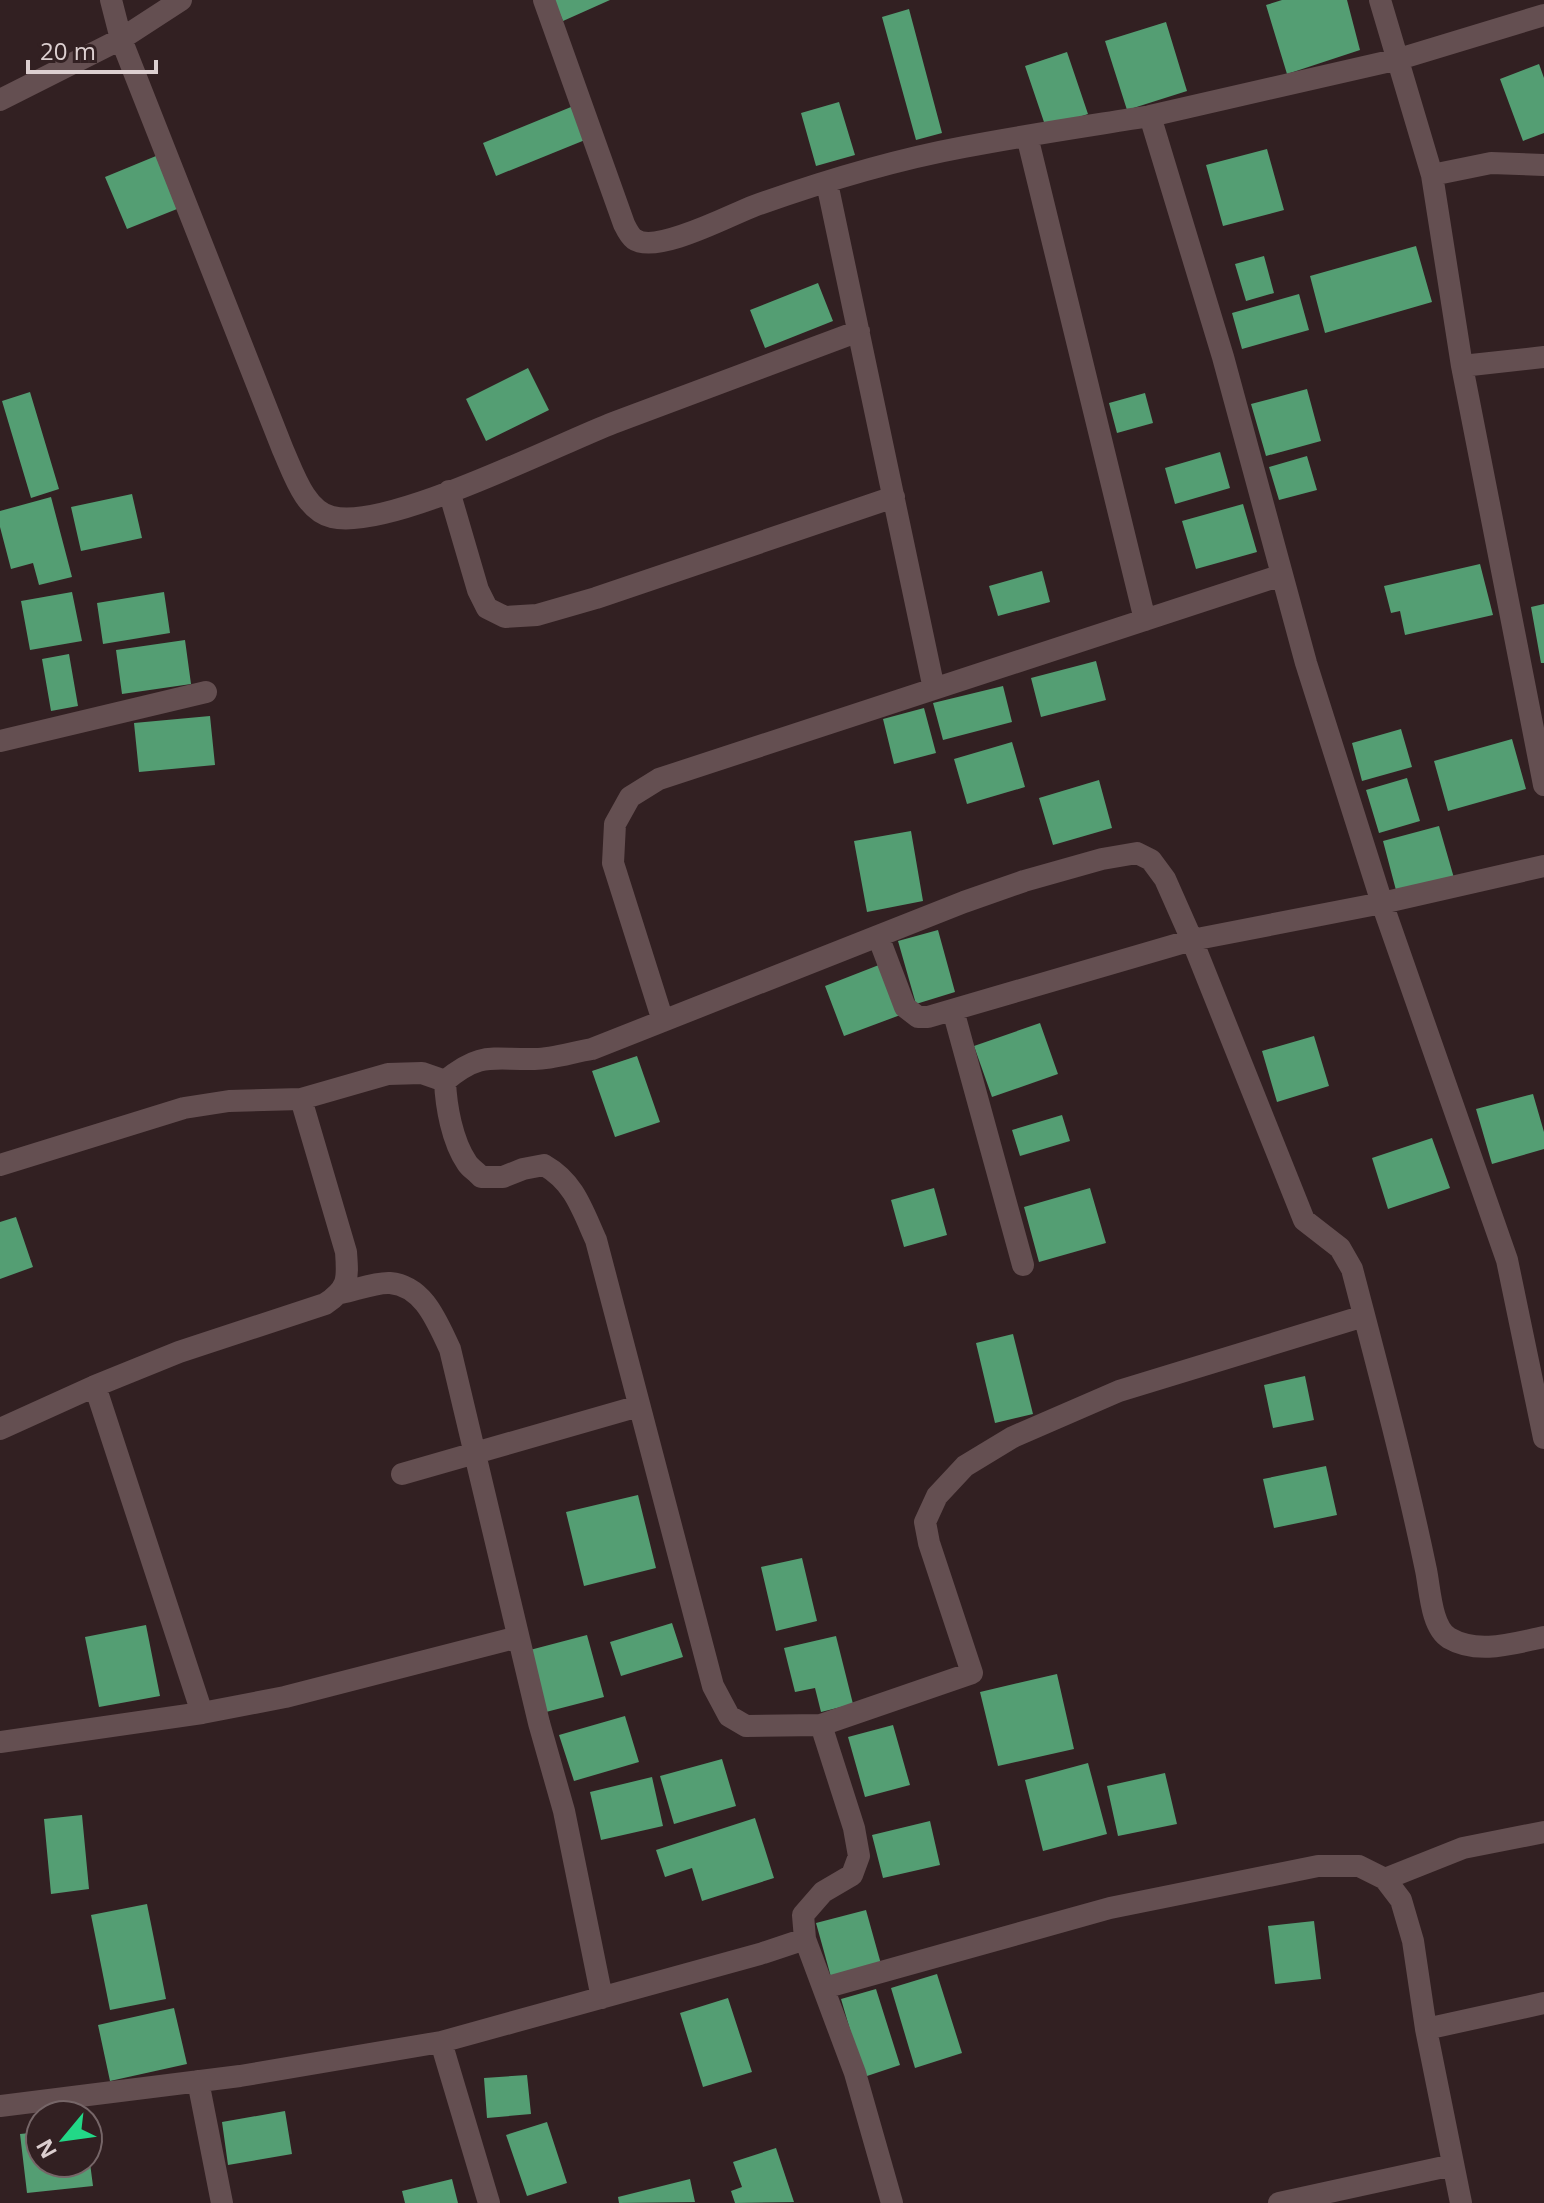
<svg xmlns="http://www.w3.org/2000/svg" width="1544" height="2203" font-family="'Open Sans',sans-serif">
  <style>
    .building { fill: #549e73 }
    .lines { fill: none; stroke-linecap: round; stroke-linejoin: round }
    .minor { stroke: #644f51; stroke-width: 22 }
  </style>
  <rect width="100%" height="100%" fill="#322022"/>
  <path class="building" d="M554 0H610L563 21Z
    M1282 0H1347L1360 50 1287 74 1266 5Z
    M909 9 942 133 916 140 882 17Z
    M1166 22 1187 91 1127 110 1105 41Z
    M1067 52 1088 114 1046 128 1025 66Z
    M1539 64 1544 78V133L1523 141 1500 79Z
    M839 102 855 155 816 166 801 113Z
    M571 107 585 140 496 176 483 143Z
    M1267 149 1284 210 1223 226 1206 165Z
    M156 156 177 209 127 229 105 177Z
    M1416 246 1432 302 1325 333 1310 276Z
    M1264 256 1274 293 1246 301 1235 264Z
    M818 283 833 321 765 348 750 310Z
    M1299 294 1309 330 1242 349 1232 313Z
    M528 368 549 410 486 441 466 399Z
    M1307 389 1321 441 1266 456 1251 404Z
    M30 392 59 489 31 498 2 401Z
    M1145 393 1153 423 1117 433 1109 403Z
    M1220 452 1230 488 1175 504 1165 468Z
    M1307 456 1317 490 1279 500 1269 467Z
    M132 494 142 538 81 551 71 507Z
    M51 497 72 577 39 585 33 563 11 569 0 527V511Z
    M1243 504 1257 552 1196 569 1182 521Z
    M1480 564 1493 615 1405 635 1400 611 1391 613 1384 586Z
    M1042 571 1050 602 998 616 989 586Z
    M72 592 82 641 30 650 21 601Z
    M164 592 170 633 103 644 97 603Z
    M1544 604V663H1541L1531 607Z
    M185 640 191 684 122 694 116 650Z
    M69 654 78 706 51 711 42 659Z
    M1096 661 1106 700 1041 717 1031 678Z
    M1003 686 1012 722 943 740 933 703Z
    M924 708 936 753 894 764 883 719Z
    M210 716 215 765 139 772 134 723Z
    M1401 729 1412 767 1362 781 1352 743Z
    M1512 739 1526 789 1448 811 1434 761Z
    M1012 742 1025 787 967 804 954 759Z
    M1407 778 1420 821 1379 833 1366 790Z
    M1099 780 1112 828 1053 845 1039 798Z
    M1439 826 1454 878 1397 894 1383 841Z
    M911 831 923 901 867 912 854 841Z
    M938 930 955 992 916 1004 898 941Z
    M884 963 903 1014 844 1036 825 986Z
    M1040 1023 1058 1074 992 1097 974 1046Z
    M1314 1036 1329 1086 1277 1102 1262 1051Z
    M637 1056 660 1122 615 1137 592 1071Z
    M1533 1094 1544 1132V1149L1492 1164 1476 1109Z
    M1062 1115 1070 1141 1020 1156 1012 1130Z
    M1432 1138 1450 1188 1388 1209 1372 1158Z
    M934 1188 947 1235 904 1247 891 1200Z
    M1090 1188 1106 1243 1039 1262 1024 1207Z
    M16 1217 33 1267 0 1279V1222Z
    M1013 1334 1033 1414 995 1423 976 1343Z
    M1305 1376 1314 1420 1273 1428 1264 1385Z
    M1326 1466 1337 1515 1274 1528 1263 1479Z
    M638 1495 656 1568 584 1586 566 1512Z
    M802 1558 817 1621 776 1631 761 1567Z
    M672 1623 683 1657 621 1676 610 1642Z
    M146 1625 160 1696 99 1707 85 1637Z
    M587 1635 604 1697 546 1712 530 1650Z
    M836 1636 853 1704 821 1712 815 1688 795 1692 784 1648Z
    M1057 1674 1074 1749 998 1766 980 1692Z
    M625 1716 639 1762 574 1781 559 1735Z
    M893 1725 910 1785 865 1797 848 1737Z
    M722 1759 736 1806 674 1824 660 1776Z
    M1088 1763 1107 1834 1043 1851 1025 1780Z
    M1165 1773 1177 1824 1118 1836 1107 1786Z
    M652 1777 663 1826 601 1840 590 1792Z
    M82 1815 89 1889 51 1894 44 1819Z
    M755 1818 774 1878 702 1901 692 1868 665 1877 656 1850Z
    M930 1821 940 1865 883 1878 872 1835Z
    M147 1904 166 1999 110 2010 91 1915Z
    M866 1910 881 1964 831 1977 816 1923Z
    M1314 1921 1321 1979 1275 1984 1268 1926Z
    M937 1974 962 2053 915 2068 891 1988Z
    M876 1989 900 2065 864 2077 841 1999Z
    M728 1998 752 2072 703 2087 680 2013Z
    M174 2008 187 2064 110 2081 98 2025Z
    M527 2075 531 2114 487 2118 484 2078Z
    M285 2111 292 2154 228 2165 222 2122Z
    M547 2122 567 2183 527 2196 506 2135Z
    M40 2132V2163H90L93 2186 27 2193 20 2134Z
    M776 2148 794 2202 735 2203 731 2191 742 2187 733 2162Z
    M452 2179 458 2203H405L402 2191Z
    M690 2179 695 2202 619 2203 618 2197Z"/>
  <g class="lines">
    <path class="minor" d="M111 0 121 39 283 450C293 472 305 511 332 517 387 531 554 446 613 423 695 392 777 362 859 331
      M544 0 624 224C626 228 629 235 634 239 656 255 730 215 754 206 821 182 894 160 964 147 1026 135 1088 126 1150 116
      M1380 0 1432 175 1462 366 1544 785
      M1544 15 1399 59 1150 116 1223 357 1306 663 1382 903 1507 1260 1544 1438
      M0 100 121 39 181 0
      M1027 136 1145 620
      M1432 175 1491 163 1544 165
      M827 183 934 689
      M1462 366 1544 357
      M449 491 478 590 487 608 505 617 537 615 596 598 894 497
      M0 741 206 692
      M878 936 905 1007 918 1017H928L1192 940 1382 903 1544 866
      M953 1010 1023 1265
      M663 1021 613 863 615 824 630 797 659 779 1282 575
      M0 1165 184 1108 229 1101 301 1099 388 1074 422 1073 445 1081
      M341 1293C356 1290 376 1282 390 1283 424 1286 437 1322 450 1349L539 1723 564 1811 602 1998
      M95 1386 202 1713
      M0 1429 95 1386 179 1352 325 1304C349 1288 348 1279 346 1252L301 1099
      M402 1474 639 1406
      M821 1725 746 1726 729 1716 713 1686 596 1240C582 1209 574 1182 544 1165L523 1169 503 1177H481C477 1172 470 1168 467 1163 452 1141 446 1106 445 1081 481 1051 492 1060 535 1059 553 1059 573 1052 592 1049L964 902 1024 881 1102 859 1137 853 1151 860 1165 879 1192 940 1304 1220 1340 1248 1352 1269C1378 1369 1405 1469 1426 1570 1430 1589 1431 1627 1449 1638 1478 1655 1514 1643 1544 1637
      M0 1742 202 1713 285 1697 518 1637
      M1385 1879 1463 1848 1544 1832
      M805 1939 855 2073 892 2203
      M824 1988 1110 1908 1318 1866H1359L1385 1879 1401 1900 1413 1941 1426 2029
      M441 2042 489 2203
      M198 2081 222 2203
      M0 2106 240 2076 441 2042 763 1953 805 1939 803 1915 823 1892 852 1875 859 1856 854 1828 821 1725 972 1673 929 1543 925 1522 937 1496 965 1466 1013 1437 1119 1391 1364 1316
      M1279 2203 1453 2165
      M1461 2203 1426 2029 1544 2003"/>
  </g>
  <g transform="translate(64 2139) rotate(241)"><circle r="38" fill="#322022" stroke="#766668" stroke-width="2"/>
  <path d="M0-6L14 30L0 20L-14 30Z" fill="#22d887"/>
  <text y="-12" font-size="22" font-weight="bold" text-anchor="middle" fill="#dccfd0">N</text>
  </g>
  <path d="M28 60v12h128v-12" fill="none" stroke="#dccfd0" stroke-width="4"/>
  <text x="40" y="60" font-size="24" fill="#dccfd0" stroke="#322022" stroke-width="6" paint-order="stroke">20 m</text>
</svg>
